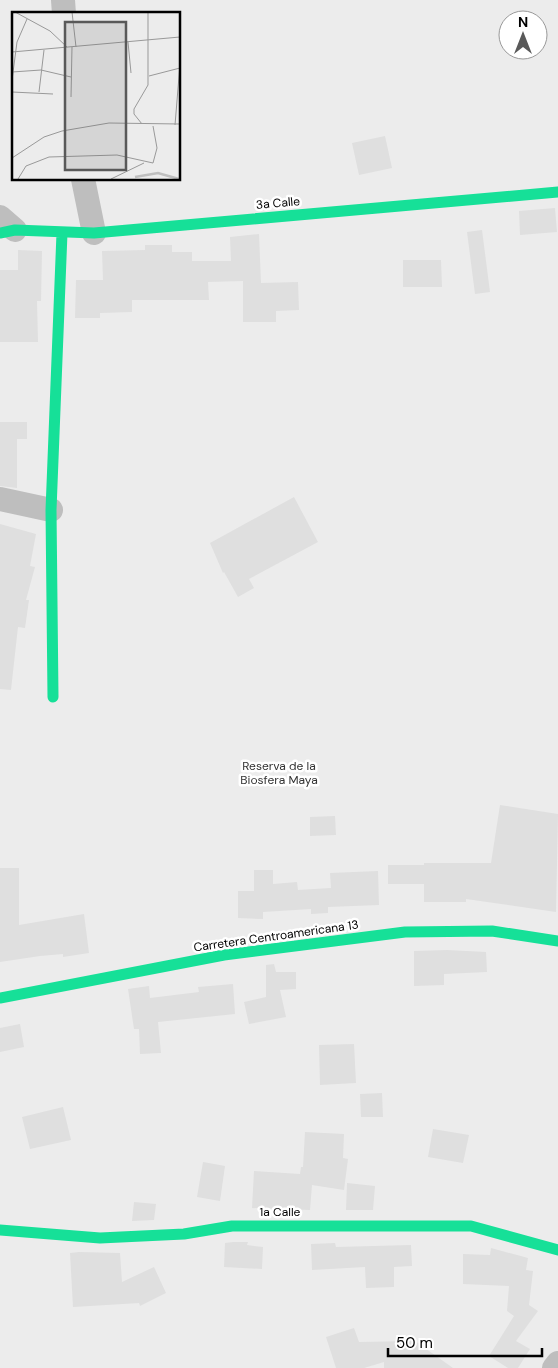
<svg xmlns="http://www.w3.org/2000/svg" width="558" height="1368" font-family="'DM Sans',sans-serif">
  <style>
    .green { fill: #ececec; fill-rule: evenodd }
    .building { fill: #dfdfdf }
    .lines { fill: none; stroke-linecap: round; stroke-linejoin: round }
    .street { stroke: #bebebe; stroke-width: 24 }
    .fast { stroke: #16e098; stroke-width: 11 }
    .labels { text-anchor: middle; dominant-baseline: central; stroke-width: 5; stroke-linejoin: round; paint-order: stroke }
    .street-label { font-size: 12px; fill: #000; stroke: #fff }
    .park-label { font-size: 12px; fill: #333; stroke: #fff }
    .inset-river { fill: none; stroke: #bfbfbf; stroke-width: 2.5 }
    .inset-road { fill: none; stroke: #999; stroke-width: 1 }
    .view { fill: #595959; fill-opacity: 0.15; stroke: #595959; stroke-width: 2.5 }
    .inset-edge { fill: none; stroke: #000; stroke-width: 2.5 }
  </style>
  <rect width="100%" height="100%" fill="#fff"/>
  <path class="green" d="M0 0H558V1368H0ZM14 14H179V179H14ZM508 20H538V50H508Z"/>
  <path class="building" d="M385 136 392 168 359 175 352 143Z
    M555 208 557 232 520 235 519 211Z
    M482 230 490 292 475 294 467 232Z
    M259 234 261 283 298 282 299 310 276 311V322H243V281L208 282 209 300H132V312L100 313V318H75L76 280H103L102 251 145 250V245H172V252H192V261H231L230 237Z
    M18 250 42 251 41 301H37L38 342H0V270H18Z
    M403 260H441L442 287H403Z
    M0 422H27V439H17V488L0 486Z
    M294 497 318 542 249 579 254 588 238 597 224 572 223 573 210 543Z
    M0 524 36 534 30 566 35 567 26 600H29L25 628 18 627 11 690 0 689Z
    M500 805 558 814 556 912 466 899V902H424V884H388V865H424V863H491Z
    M335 816 336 835 310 836V817Z
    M0 868H19V925L84 914 89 953 63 957V954L40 956 0 962Z
    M254 870H273V884L297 882 298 890 331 888 330 873 378 871 379 905 328 907V913L311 914V909L263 912V919L238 918V891H254Z
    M447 950 486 952 487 972 444 974V985L414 986V951Z
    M274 964 276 972H296V989L280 990 286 1017 249 1024 244 1002 266 997V965Z
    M233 984 235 1014 158 1022 161 1053 140 1054 139 1029H134L128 989 149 986 150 998 199 992 198 987Z
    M20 1024 24 1047 0 1052V1028Z
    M354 1044 356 1083 320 1085 319 1045Z
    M382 1093 383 1117H361L360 1094Z
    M63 1107 71 1140 30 1149 22 1117Z
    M433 1129 469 1135 463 1163 428 1157Z
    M305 1132 344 1134 343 1158 348 1159 344 1190 312 1185 310 1210 252 1208 254 1171 300 1174 301 1167H303Z
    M203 1162 225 1166 220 1201 197 1197Z
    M347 1183 375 1186 373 1210H346Z
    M134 1202 156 1204 154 1220 132 1221Z
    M233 1242H248L247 1245 263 1247 262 1269 224 1267 225 1243Z
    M335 1243 336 1247 411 1245 412 1266 394 1267V1287L366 1288 365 1267 312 1270 311 1244Z
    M491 1248 528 1258 526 1270 533 1271 529 1305 538 1311 516 1341 530 1349 518 1368H508L489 1356 514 1316 507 1311 509 1286 463 1284V1254L490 1255Z
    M79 1252 120 1253 122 1282 154 1267 166 1293 140 1306 139 1303 73 1307 70 1253Z
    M354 1328 359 1342 415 1341 453 1368H384V1362L364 1368H336L326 1337Z"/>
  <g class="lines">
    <path class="street" d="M63 0 64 14
      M83 179 94 233
      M0 217 15 230
      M0 499 51 510
      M554 1368 558 1363"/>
    <path class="fast" d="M0 233 15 230 94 233 558 192
      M53 697 51 510 62 233
      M0 998 224 955 405 932 492 931 558 941
      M0 1230 100 1238 184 1234 232 1226H471L558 1250"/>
  </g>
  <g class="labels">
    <g class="street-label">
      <text transform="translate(278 203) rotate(-5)">3a Calle</text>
      <text transform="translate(276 936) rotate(-8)">Carretera Centroamericana 13</text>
      <text x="280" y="1212">1a Calle</text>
    </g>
    <g class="park-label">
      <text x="279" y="766">Reserva de la<tspan x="279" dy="14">Biosfera Maya</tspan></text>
    </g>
  </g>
  <g transform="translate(12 12)">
    <rect width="168" height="168" fill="#fff"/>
    <path d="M0 0H167V167H0Z" fill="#ececec"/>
    <path class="inset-river" d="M123 165 146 161 167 167"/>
    <path class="inset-road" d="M3 0 38 19 55 35M60 0 64 35M116 30 119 61M0 40 168 25M0 60 29 58 59 65M137 64 168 56M0 68 5 30 15 7M0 80 41 82M27 80 32 38M59 85 60 35M130 112 122 102V97L136 73V0M163 113 168 52M0 146 32 125 50 119 97 111 168 112M6 167 14 154 37 145 105 143 141 151 145 136 141 114M99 167 132 151"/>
    <path class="view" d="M53 10H114V158H53Z"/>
    <rect width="168" height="168" class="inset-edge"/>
  </g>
  <g transform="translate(523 35)"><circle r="24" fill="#ffffff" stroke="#999999"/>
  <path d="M0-4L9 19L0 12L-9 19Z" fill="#595959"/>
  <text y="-8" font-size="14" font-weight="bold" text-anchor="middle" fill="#000000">N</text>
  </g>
  <path d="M388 1348v8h154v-8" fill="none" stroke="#000000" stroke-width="2.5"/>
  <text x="396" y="1348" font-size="15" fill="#000000" stroke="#ffffff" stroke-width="4" paint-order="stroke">50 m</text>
</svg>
